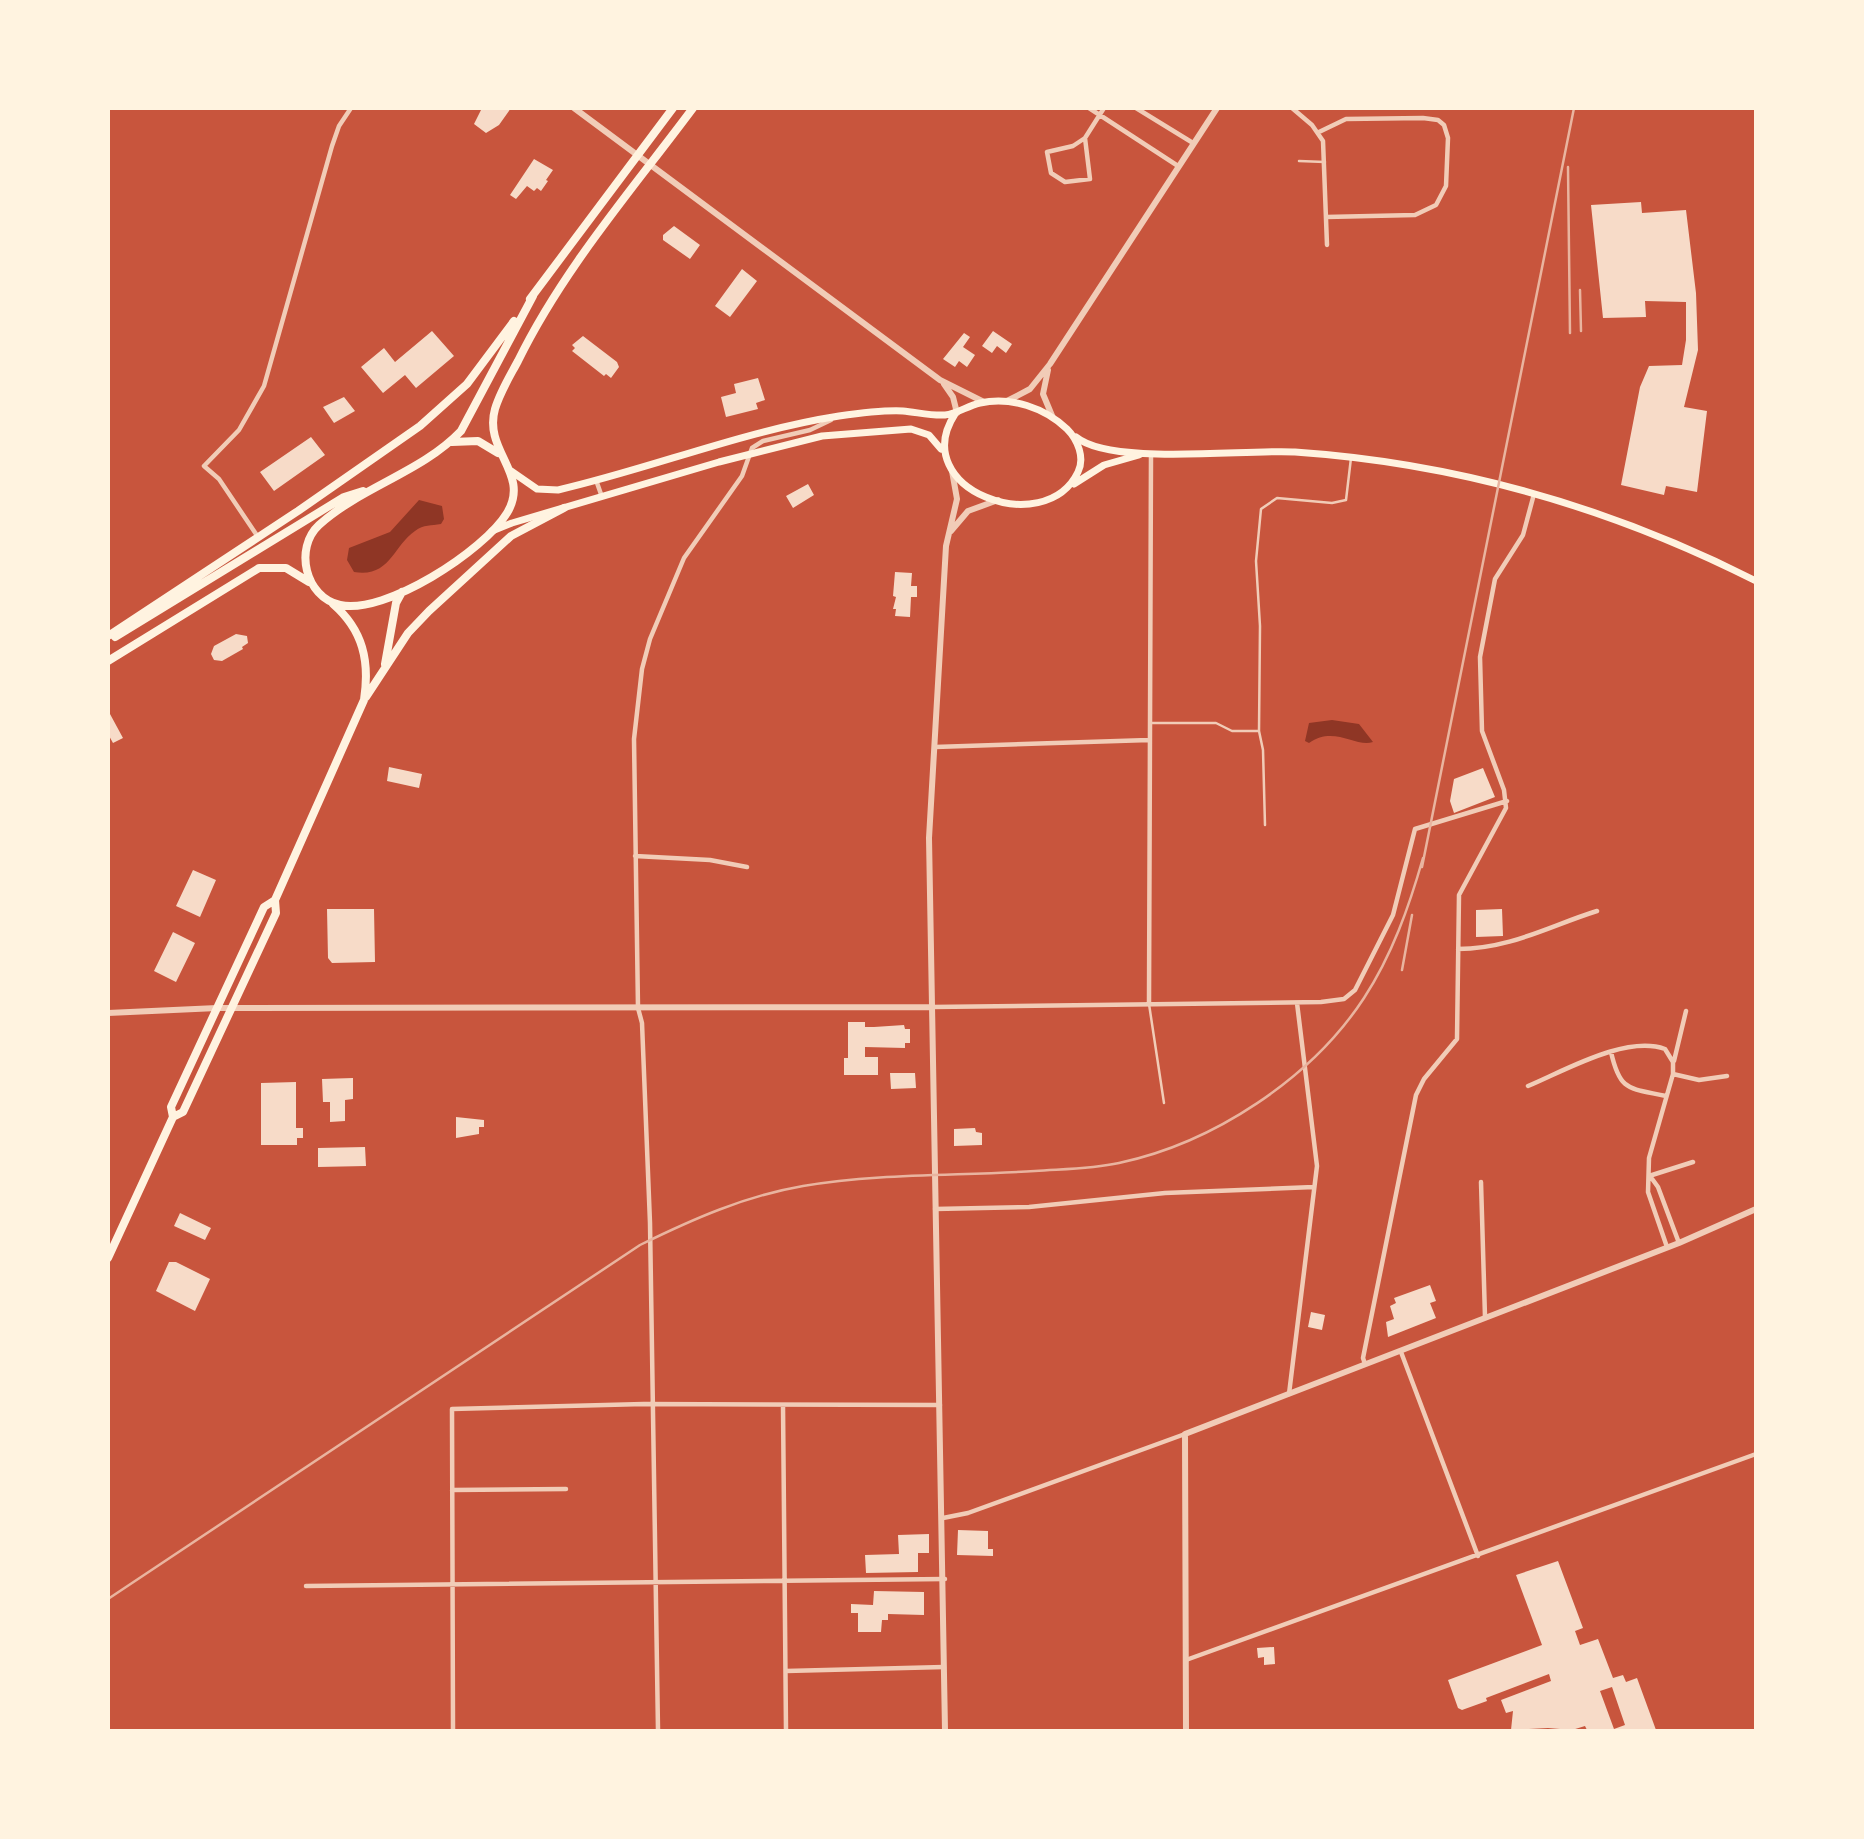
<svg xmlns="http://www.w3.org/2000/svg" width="1864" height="1839" font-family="Roboto,sans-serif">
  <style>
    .water { fill: #8f3625 }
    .building { fill: #f7dbc8; fill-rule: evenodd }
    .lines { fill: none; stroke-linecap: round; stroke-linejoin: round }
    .service { stroke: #f1ccb7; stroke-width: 2.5 }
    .minor { stroke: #f1ccb7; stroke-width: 4.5 }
    .tertiary { stroke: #f1ccb7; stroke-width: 6 }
    .secondary { stroke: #fff3e0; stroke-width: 7 }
    .trunk { stroke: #fff3e0; stroke-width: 8 }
    .rail { stroke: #e9b49f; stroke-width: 2.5 }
  </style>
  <rect width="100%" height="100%" fill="#c8553d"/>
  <path class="water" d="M419 500 442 506 444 519 441 524C431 526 424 524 415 531 393 546 390 578 354 572L347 560 349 548 390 532Z
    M1332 720 1359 724 1373 742C1356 748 1334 725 1309 743L1305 741 1309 723Z"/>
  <path class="building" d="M482 108H511L499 125 486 133 474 124Z
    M534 159 553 170 546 180 548 181 541 191 537 188 534 191 527 186 516 199 510 195Z
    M1641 202 1642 213 1686 210 1696 293 1698 350 1684 407 1707 411 1697 492 1666 486 1664 495 1621 485 1640 387 1649 366 1682 365 1686 340V302L1645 301 1646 317 1603 318 1591 205Z
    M674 226 700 245 690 259 663 240V235Z
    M742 269 757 281 730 317 715 306Z
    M432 331 454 356 416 388 405 375 383 393 361 367 384 348 395 362Z
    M993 331 1012 344 1006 353 997 346 992 353 982 346Z
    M964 333 970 337 963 347 975 355 967 367 959 361 955 367 943 359Z
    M583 336 617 362 619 367 611 378 606 374 604 376 572 351 575 348 572 345Z
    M758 378 765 400 756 403 758 409 726 417 721 397 736 393 734 384Z
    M344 397 355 411 334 423 323 407Z
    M311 437 325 455 274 491 260 472Z
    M808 484 814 495 793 508 786 496Z
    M895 572 912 573 911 586H917V597H911L910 617 895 616 896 609H893L896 597 893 596Z
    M236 634 247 636 248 643 242 647 243 649 222 661 214 660 211 654 214 646Z
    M110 714 123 738 113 743 108 734Z
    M389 767 422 774 419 788 387 781Z
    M1483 768 1495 797 1454 813 1450 801 1454 779Z
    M193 870 216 880 200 917 176 906Z
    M327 909H374L375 962 332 963 328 958Z
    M1502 909 1503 936 1476 937V910Z
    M173 932 195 943 176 982 154 971Z
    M848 1022H865V1027H874L904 1025 905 1029H910V1043H905V1048L865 1047V1057H878V1075H844V1058H848Z
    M890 1073H915L916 1088 891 1089Z
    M353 1078V1099L345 1100V1121L330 1122V1102H323L322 1079Z
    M296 1082V1128H303V1138H297V1145H261V1083Z
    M456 1117 484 1120V1127H479V1134L456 1138Z
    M975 1128 976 1132 982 1133V1145L954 1146V1129Z
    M365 1147 366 1166 318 1167V1148Z
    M180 1213 211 1228 205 1240 174 1226Z
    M169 1262H176L210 1279 195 1311 156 1291Z
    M1430 1285 1436 1301 1430 1303 1436 1318 1388 1337 1386 1322 1394 1319 1390 1306 1396 1303 1394 1298Z
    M1311 1312 1325 1315 1322 1330 1308 1327Z
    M958 1530 988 1531V1549H993V1556L957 1555Z
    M929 1534V1553H918V1572L866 1573 865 1555 899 1554 898 1535Z
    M1558 1561 1583 1628 1575 1631 1580 1645 1598 1639 1613 1678 1623 1675 1626 1682 1637 1678 1656 1730H1587L1585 1726 1572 1730 1548 1728 1511 1730 1513 1711 1506 1713 1501 1700 1551 1681 1549 1674 1486 1698 1487 1701 1462 1710 1458 1708 1448 1680 1542 1645 1516 1575ZM1612 1687 1625 1725 1614 1729 1600 1691Z
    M874 1591 924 1592V1615L888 1614V1620H882L881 1632H858V1613H851V1604L873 1605Z
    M1274 1647 1275 1664 1264 1665V1657L1258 1658 1257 1648Z"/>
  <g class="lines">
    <path class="service" d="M1299 161 1325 162
      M1150 723H1216L1232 731H1259L1260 626 1256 561 1261 509 1277 498 1332 503 1346 500 1351 458
      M1259 731 1263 750 1265 825
      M1149 1004 1164 1103"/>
    <path class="minor" d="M1089 108 1178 166
      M1136 108 1193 143
      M1292 108 1312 125 1323 141 1327 245
      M1319 132 1346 119 1423 118 1438 120 1444 125 1448 138 1446 186 1436 205 1415 215 1326 217
      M1085 138 1090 179 1065 182 1051 173 1047 152 1073 146Z
      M1085 138 1104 108
      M596 480 602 497
      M258 537 219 479 204 466 239 430 264 386 332 146 339 126 351 108
      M935 747 1149 740
      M635 856 710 860 747 867
      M1458 949C1510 949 1549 926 1597 911
      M1149 1004 1151 454
      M932 1007 1321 1002 1344 999 1355 990 1393 915 1415 829 1507 801
      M1611 1052C1620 1092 1629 1088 1666 1096
      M1674 1061 1686 1011
      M1673 1074 1699 1080 1727 1076
      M1528 1086C1566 1070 1626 1035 1665 1049L1673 1062V1074L1649 1158 1648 1192 1667 1247
      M1649 1176 1693 1162
      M1650 1176 1658 1187 1679 1243
      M1481 1182 1485 1317
      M935 1209 1029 1207 1165 1193 1314 1187
      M1401 1352 1478 1556
      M1365 1364 1363 1358 1416 1095 1424 1079 1457 1039 1459 895 1506 808 1504 790 1482 731 1480 657 1495 579 1523 535 1534 494
      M1289 1394 1317 1166 1297 1003
      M783 1406 786 1730
      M452 1490 566 1489
      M943 1518 968 1513 1185 1434
      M306 1586 945 1579
      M1186 1660 1756 1454
      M786 1671 944 1667
      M453 1730 452 1409 644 1404 940 1405
      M658 1730 650 1223 642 1023 638 1008 634 739 642 669 650 639 684 558 742 476 752 448 763 441 810 430 831 420"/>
    <path class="tertiary" d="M574 108 940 380 984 402
      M1048 370 1043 394 1053 418
      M944 384 953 397 957 413
      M1007 401 1030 389 1050 364 1217 108
      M951 531 968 511 998 500
      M108 1013 217 1008 931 1007
      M945 1730 929 838 946 546 957 499 952 471
      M1186 1730 1185 1434 1679 1243 1756 1209"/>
    <path class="secondary" d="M1076 437C1111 466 1245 449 1295 452 1456 463 1612 508 1756 581
      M511 471 537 489 558 490C653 468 743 431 839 416 860 413 882 410 903 411 916 412 931 416 945 415 957 414 967 406 980 403 1011 396 1045 408 1067 429 1078 440 1085 458 1078 472 1045 541 906 489 955 414
      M1074 484 1104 465 1139 455
      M492 531 512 523 719 462 822 436 911 429 929 435 941 449"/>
    <path class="trunk" d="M533 296 461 431C422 472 361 487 319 525 294 548 305 597 340 605 385 615 484 551 507 513 531 474 483 451 495 409 500 392 510 376 518 361 563 269 632 190 693 108
      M530 299 673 108
      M452 442 478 441 498 453
      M108 636 298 511 420 426 467 384 514 321
      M115 637 344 497 363 491
      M108 661 259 568H286L309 582
      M385 664 396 603 402 592
      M366 697 408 633 429 611 511 536 564 508
      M173 1117 183 1112 276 913 275 900 364 700C370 661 363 630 333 604
      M108 1258 173 1117 171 1107 264 907 275 900"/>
    <path class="rail" d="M1568 167 1570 333
      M1580 290 1581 331
      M1422 867 1574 108
      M1402 970 1412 915
      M108 1599 640 1245C693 1219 745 1196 803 1186 879 1173 959 1176 1035 1171 1063 1169 1092 1169 1119 1163 1213 1143 1311 1079 1364 998 1392 955 1409 907 1423 858"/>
  </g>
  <rect width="1864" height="1839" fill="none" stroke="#fff3e0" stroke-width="220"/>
</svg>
